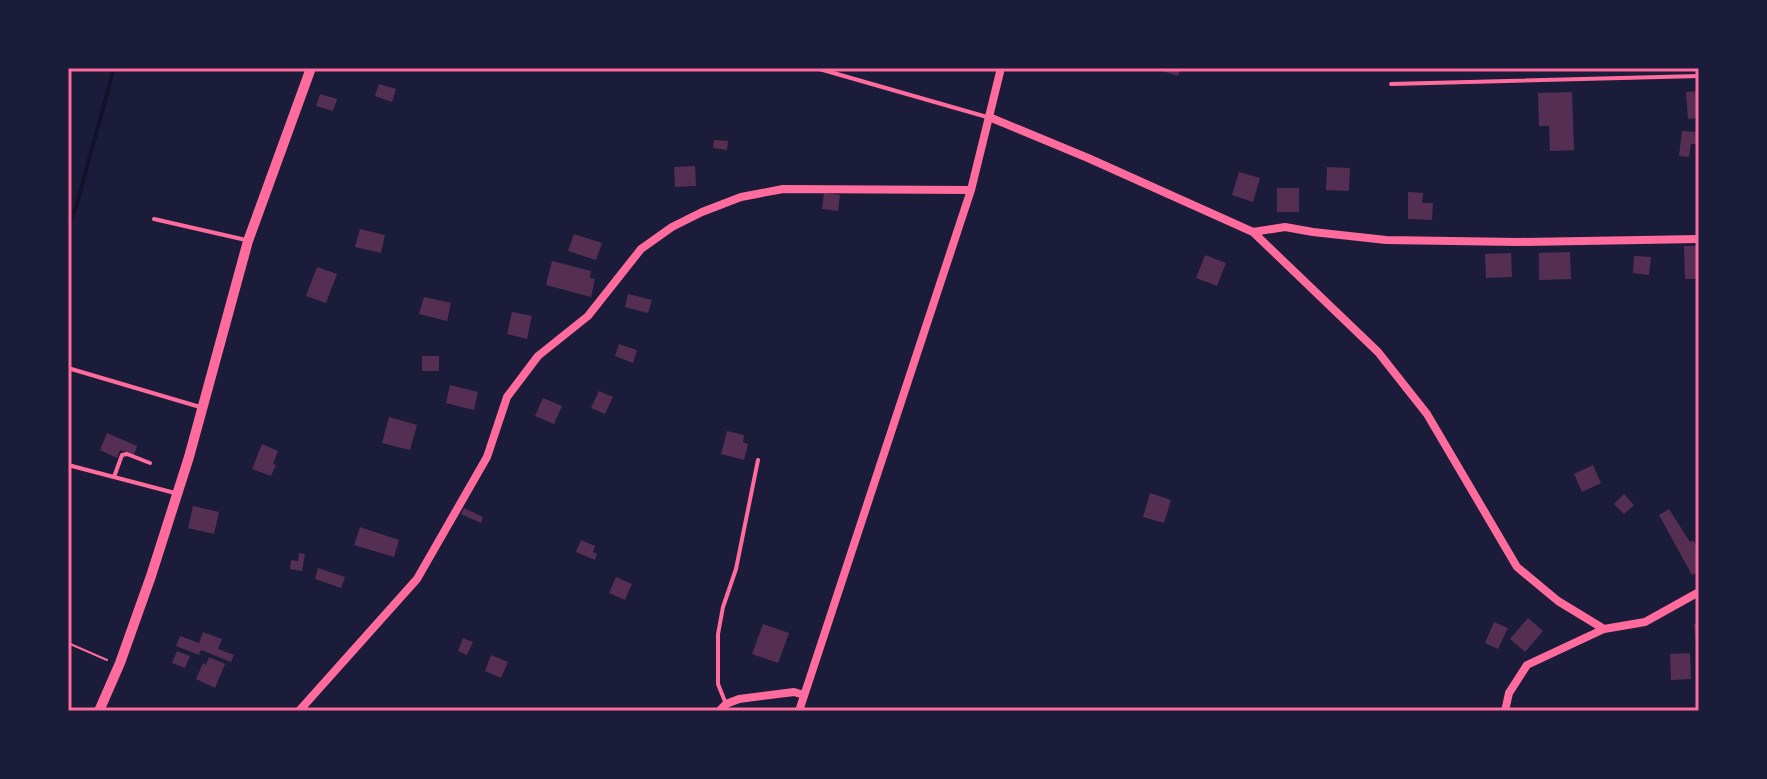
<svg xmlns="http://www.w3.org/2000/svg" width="1767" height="779" font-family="'Noto Sans',sans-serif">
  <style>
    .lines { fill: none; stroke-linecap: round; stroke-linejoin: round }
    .stream { stroke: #12122b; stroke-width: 4 }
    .building { fill: #542f53 }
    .path { stroke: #ff6b9d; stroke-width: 2 }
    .service { stroke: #ff6b9d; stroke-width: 4 }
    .minor { stroke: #ff6b9d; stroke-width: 8 }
    .tertiary { stroke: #ff6b9d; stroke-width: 10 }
    .neatline { fill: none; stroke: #ff6b9d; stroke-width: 3 }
  </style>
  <rect width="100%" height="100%" fill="#1b1b3a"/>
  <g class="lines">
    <path class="stream" d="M68 225 76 207 114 68"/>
  </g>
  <path class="building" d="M1153 68H1181L1178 76Z
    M379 84 396 89 392 102 375 96Z
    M1699 91V118L1688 119 1686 92Z
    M1572 92 1574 150 1550 151 1549 126H1539L1538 93Z
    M320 94 337 99 333 111 316 106Z
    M1682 131 1698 132 1697 144H1691L1689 157 1679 156Z
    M714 140 728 141 727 150 713 148Z
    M695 166 696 186 675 187 674 167Z
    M1327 167 1350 168 1349 191 1326 190Z
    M1239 172 1260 178 1253 202 1232 195Z
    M1277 188H1299V212H1277Z
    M1408 192 1423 193 1422 203H1433L1432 220 1408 219Z
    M824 193 840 195 838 211 822 209Z
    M360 229 385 235 381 253 355 247Z
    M574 234 602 243 596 260 568 251Z
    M1684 246H1699V279H1685Z
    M1570 252 1571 279 1539 280V253Z
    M1511 253 1512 277 1486 278 1485 254Z
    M1205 255 1226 263 1217 286 1196 278Z
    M1634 256 1651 257 1649 275 1633 273Z
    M552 261 591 271 590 278 595 279 591 297 546 285Z
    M317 267 337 274 326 303 306 296Z
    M628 294 652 300 648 313 625 307Z
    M424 297 451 303 447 321 419 314Z
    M512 312 532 316 527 339 507 334Z
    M619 344 637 350 633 363 615 356Z
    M422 356H439V371H422Z
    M450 385 478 392 474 410 446 403Z
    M599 391 613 397 605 414 591 408Z
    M543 398 562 406 554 424 535 416Z
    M389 417 417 425 410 450 382 443Z
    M727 431 744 435 743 442 748 444 744 460 721 454Z
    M107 433 137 446 134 455 120 450 117 458 100 450Z
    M262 444 278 451 273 464 276 465 271 476 252 469Z
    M1593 465 1601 483 1582 492 1574 474Z
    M1150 493 1171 500 1164 523 1143 517Z
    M1624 494 1634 505 1624 514 1614 504Z
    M193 506 219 512 214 534 188 528Z
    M464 508 483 517 481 523 461 514Z
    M1669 509 1690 542 1693 540 1699 550V572L1692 575 1659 515Z
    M360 527 399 540 394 557 354 545Z
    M581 540 595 546 593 552 597 554 595 560 576 552Z
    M299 553 305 554 302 571 290 569 291 560 298 561Z
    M318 568 345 577 341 588 315 579Z
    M616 577 632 584 625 600 609 593Z
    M1528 618 1543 631 1525 652 1510 639Z
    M1494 622 1508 628 1498 649 1485 643Z
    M763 624 789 633 778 663 752 654Z
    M1694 624H1699V654H1697Z
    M203 632 222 639 218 649 234 655 231 662 201 650 199 655 176 646 180 636 199 643Z
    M463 638 473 642 467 655 458 651Z
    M177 651 190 656 185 668 172 663Z
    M1690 653 1691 679 1671 680 1670 654Z
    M491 655 508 662 501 678 485 671Z
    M209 657 225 664 215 688 196 679 203 663 206 665Z"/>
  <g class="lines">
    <path class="path" d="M68 643 107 660"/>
    <path class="service" d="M816 68 987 117
      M1391 84 1699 76
      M154 219 246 240
      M68 368 200 407
      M68 465 175 493
      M114 477 122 455 127 454 150 463
      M726 704 718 684V634L723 607 736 569 758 460"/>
    <path class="minor" d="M989 117 1088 158 1253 232 1378 352 1427 414 1517 567 1558 601 1604 629
      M1253 232 1285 227 1313 232 1386 240 1518 242 1699 239
      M299 711 417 579 487 457 507 397 538 356 588 316 641 249 672 227 702 212 741 197 783 189 971 190
      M719 711 726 704 739 699 794 692 804 695
      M799 711 971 190 1001 68
      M1505 711 1509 693 1527 665 1604 629 1645 622 1699 592"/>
    <path class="tertiary" d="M99 711 120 663 151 576 189 457 248 241 311 68"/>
  </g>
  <rect width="1767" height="779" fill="none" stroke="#1b1b3a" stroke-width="140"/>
  <rect x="70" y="70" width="1627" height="639" class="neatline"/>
</svg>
